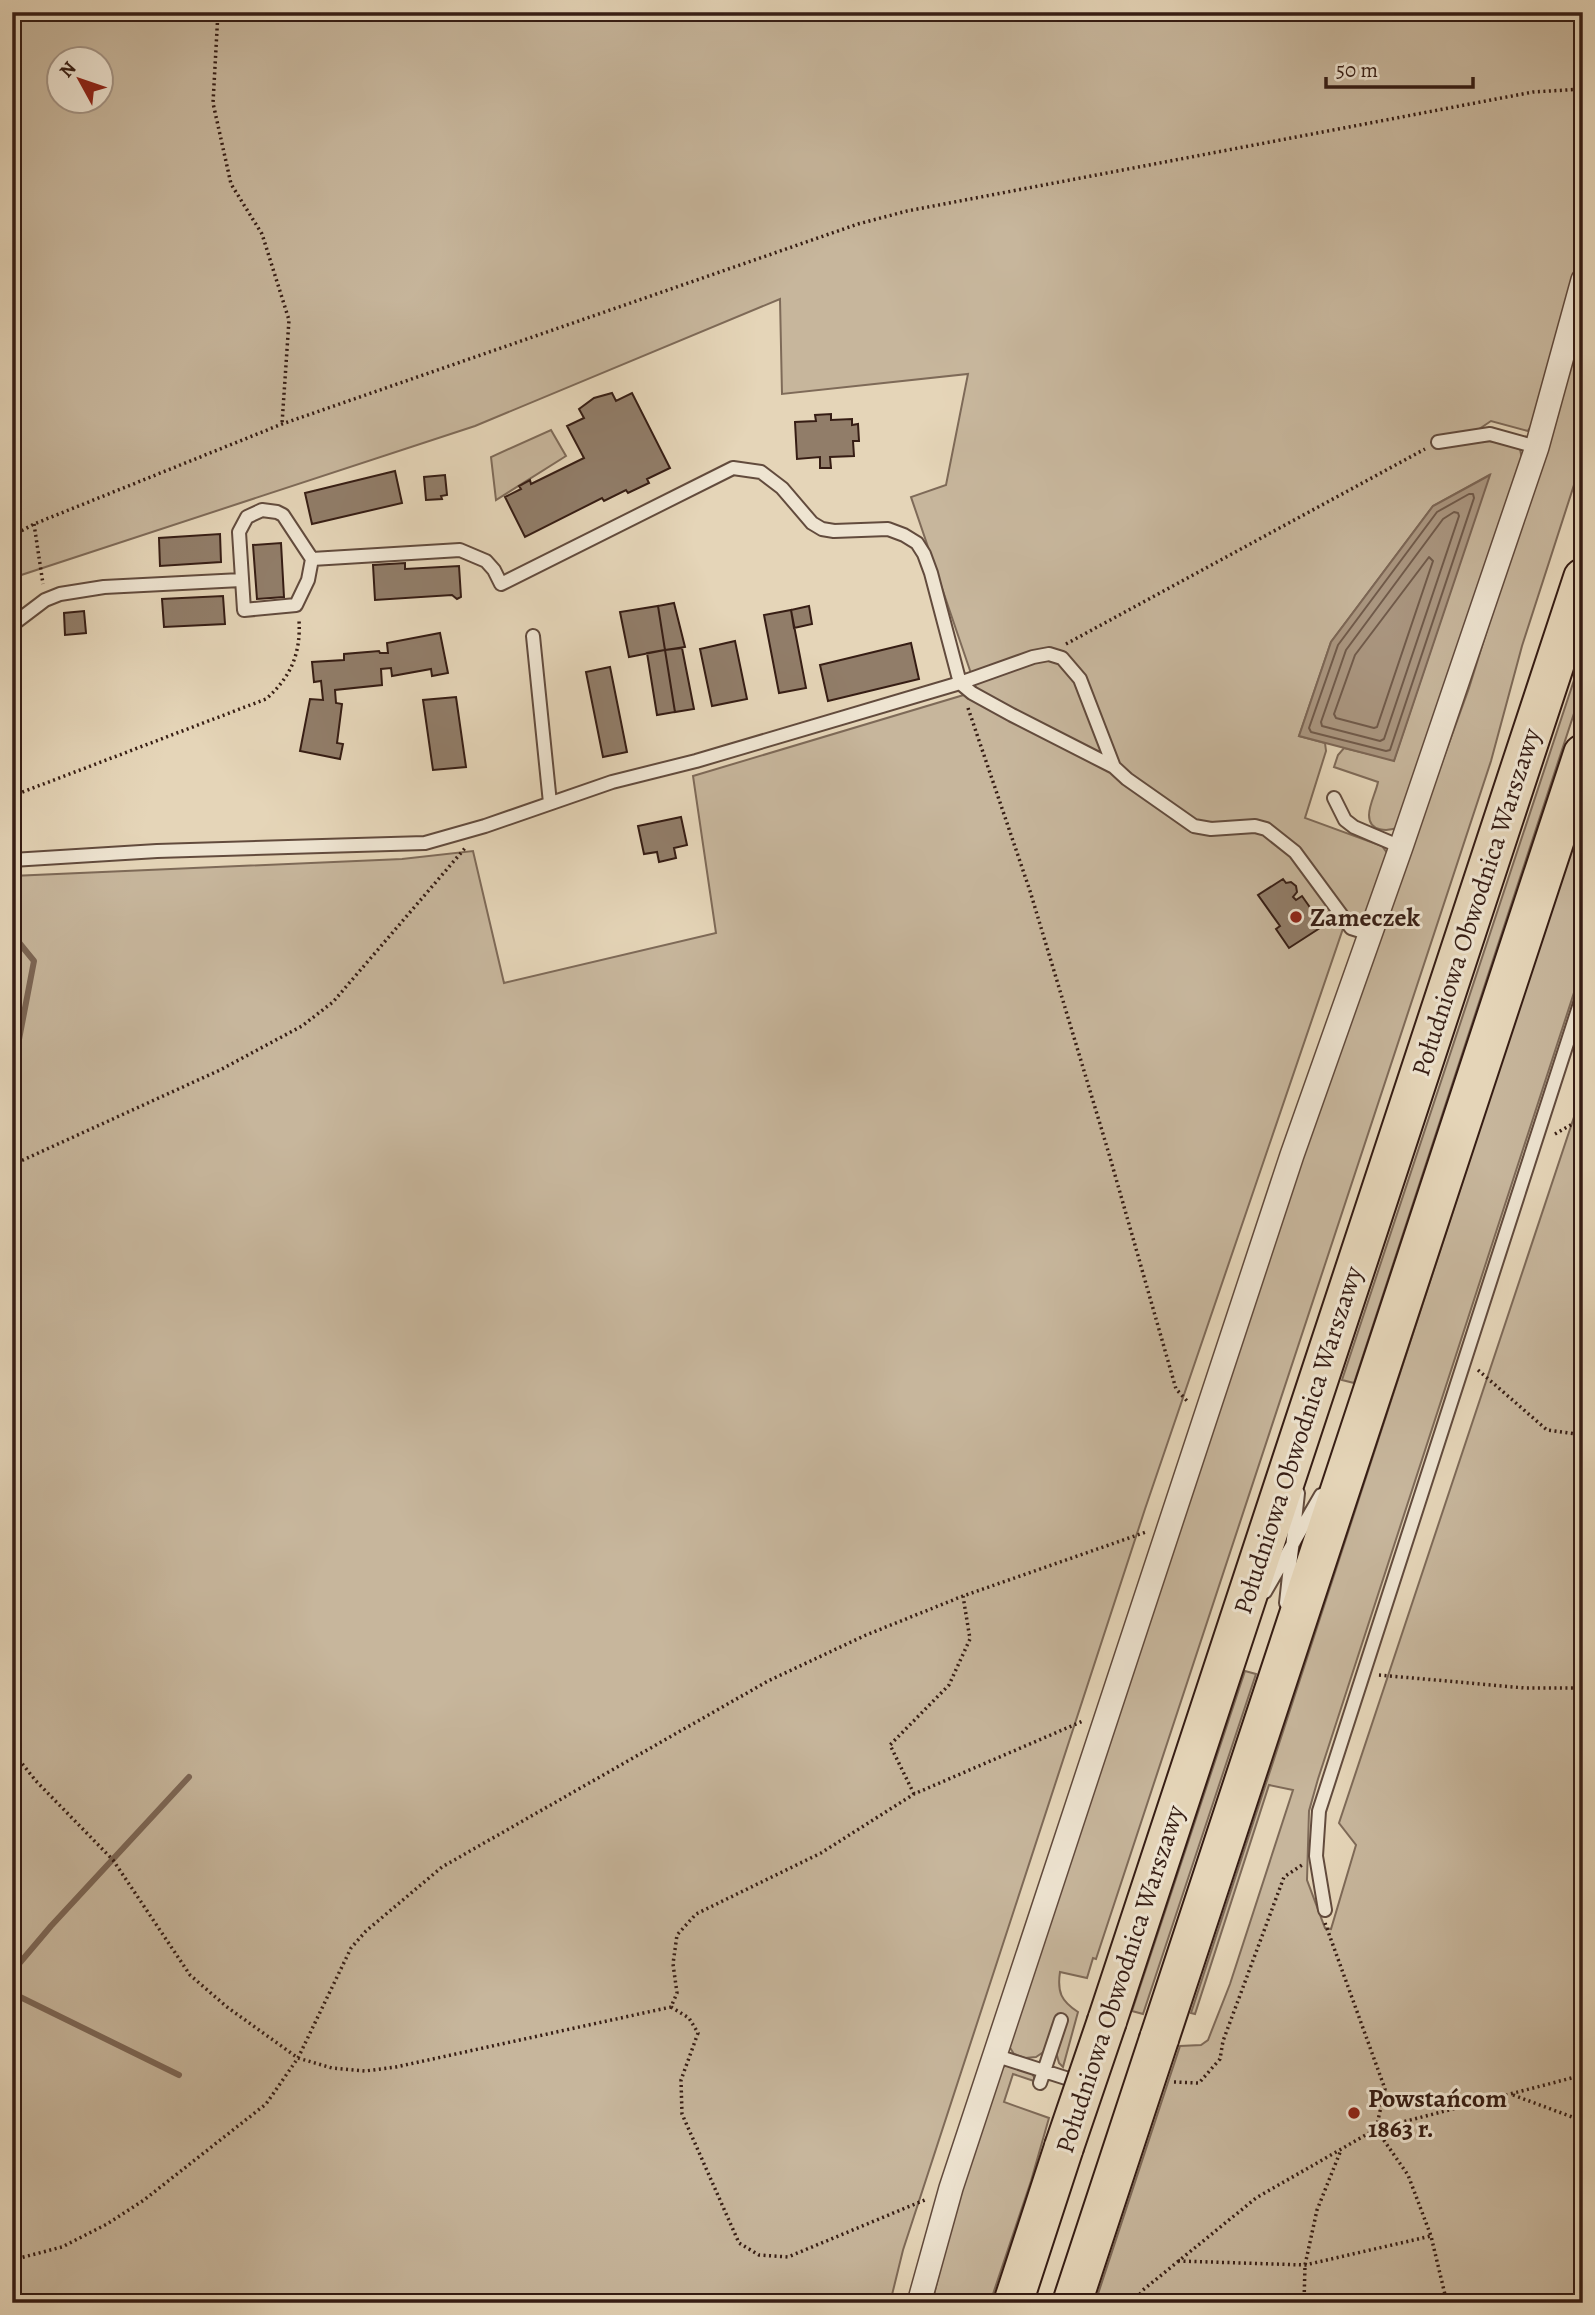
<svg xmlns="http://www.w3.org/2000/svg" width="1595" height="2315" font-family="Alegreya,serif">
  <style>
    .green { fill: #c7b69c; stroke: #7e6a58; stroke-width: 2; fill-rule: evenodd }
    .water { fill: #aa9680; stroke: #7c6655; stroke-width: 2 }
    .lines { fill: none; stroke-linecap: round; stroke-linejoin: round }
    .shore { stroke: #705a4a; stroke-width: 2 }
    .stream { stroke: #7c6655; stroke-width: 6 }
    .building { fill: #917d69; stroke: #361d14; stroke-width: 2 }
    .service-casing { stroke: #624b3d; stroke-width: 16 }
    .minor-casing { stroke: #624b3d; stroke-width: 26 }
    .motorway-casing { stroke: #361d14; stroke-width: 42 }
    .path { stroke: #361d14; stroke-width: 3.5; stroke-dasharray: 2 3.5; stroke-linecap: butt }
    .service { stroke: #eee4d1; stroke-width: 12 }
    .minor { stroke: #eee4d1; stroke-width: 23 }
    .motorway { stroke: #e5d5b8; stroke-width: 38 }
    .motorway-bridge-casing { stroke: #361d14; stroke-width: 42; stroke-linecap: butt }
    .motorway-bridge { stroke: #e5d5b8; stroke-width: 38 }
    .poi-dot { fill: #8f2418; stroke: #eee4d1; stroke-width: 2.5 }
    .labels { text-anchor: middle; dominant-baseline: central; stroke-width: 6; stroke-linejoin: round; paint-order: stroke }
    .street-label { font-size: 26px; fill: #361d14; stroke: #eee4d1 }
    .poi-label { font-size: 26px; font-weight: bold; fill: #361d14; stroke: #eee4d1; text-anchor: start }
  </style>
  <rect width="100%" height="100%" fill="#e5d5b8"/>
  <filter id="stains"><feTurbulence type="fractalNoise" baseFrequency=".00286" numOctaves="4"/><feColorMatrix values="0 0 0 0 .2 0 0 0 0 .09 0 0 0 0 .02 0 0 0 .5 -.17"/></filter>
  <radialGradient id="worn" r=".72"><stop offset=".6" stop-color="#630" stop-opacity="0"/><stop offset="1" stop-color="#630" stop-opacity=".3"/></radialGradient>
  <path class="green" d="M12 12H1583V239L1534 420 1528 431 1491 421 1463 440 1504 442 1520 449 1522 459 1399 827C1388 832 1369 832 1369 815 1369 805 1376 792 1378 782L1334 767 1338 755 1344 748 1394 760 1489 475 1433 506 1331 642 1299 736 1325 743 1326 751 1305 818 1382 846 1390 857 1367 918 1348 914 1145 1509 903 2250 890 2303H12V876L402 859 473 851 504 983 716 933 693 776 977 691 911 497 946 485 968 374 782 394 780 299 475 426 12 578ZM60 60H102V102H60Z
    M1583 309V457L1522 646 1491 761 1096 1959 1093 1958 1087 1978 1060 1972C1057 1992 1061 2001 1078 2012L1063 2067 1059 2063 1056 2052 1045 2051 1036 2057 1025 2058 1014 2054 1007 2043 1332 1065 1469 688 1531 489Z
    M551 430 566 456 496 500 491 457Z
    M1583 653V686L1354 1383 1342 1380Z
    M1583 813V965L1318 1779 1309 1811 1307 1880 1325 1928 1331 1929 1356 1845 1339 1823 1583 1090V2303H1095L1180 2046 1201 2045 1208 2040 1230 1984 1293 1790 1269 1785 1195 2014 1191 2013Z
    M1245 1671 1256 1674 1143 2014 1132 2011Z
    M1007 2065 1032 2073 1034 2077V2081L1013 2074 1004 2102 1049 2118 1031 2181 990 2303H932L959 2191 1001 2068Z"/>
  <path class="water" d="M1490 475 1394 761 1299 736 1331 642 1433 506Z"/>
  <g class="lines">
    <path class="shore" d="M1469 494H1473L1474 498 1390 750 1386 751 1311 732 1309 728 1338 645 1437 512Z
      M1454 512 1458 513 1459 516 1384 739 1380 741 1322 726 1321 722 1346 650 1443 519Z
      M1429 557 1433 561 1377 727 1374 728 1336 718 1334 714 1355 655Z"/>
    <path class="stream" d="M12 934 34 961 12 1076
      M12 1972 51 1926 189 1777
      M12 1993 179 2075"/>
  </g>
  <path class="building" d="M612 393 616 401 632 393 670 468 647 479 649 483 628 493 626 490 604 501 602 498 525 537 505 497 521 489 519 486 530 480 531 484 584 458 567 426 584 418 579 409 594 398Z
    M831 414V420L852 419V425L858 424 859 441H853L854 456 830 457 831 468H820V457L797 459 795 422 816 421 815 415Z
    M395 471 402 503 312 524 305 493Z
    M445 475 447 495 441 496 442 499 426 500 424 477Z
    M220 534 221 562 160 566 159 538Z
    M281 543 284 597 257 599 253 545Z
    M405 563V569L459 566 461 597 457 599 452 595 375 600 373 565Z
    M223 596 225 624 164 627 162 599Z
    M674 603 685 647 665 650 658 606Z
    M658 606 665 650 629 657 620 612Z
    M809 606 812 624 794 628 791 610Z
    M791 610 806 688 779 693 764 615Z
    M84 611 86 633 65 635 64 613Z
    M440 633 448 673 432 676 431 669 392 676 391 668 381 669 382 685 335 690 336 703 342 704 337 743 343 744 340 759 300 751 310 699 323 700 321 681 314 682 312 662 344 660V654L379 651 380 653H388L387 643Z
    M735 641 747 699 712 706 700 649Z
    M911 643 919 679 828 701 820 665Z
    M682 648 694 709 675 712 665 650Z
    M665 650 675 712 657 715 647 653Z
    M610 667 627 752 603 757 586 672Z
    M456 697 466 767 433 770 423 700Z
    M681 817 687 845 674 848 676 858 659 862 657 852 644 854 638 826Z
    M1283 879 1286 883 1291 882 1296 886 1297 892 1293 897 1296 900 1302 896 1323 926 1289 948 1276 929 1280 926 1258 895Z"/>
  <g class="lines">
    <g class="service-casing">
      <path id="service" d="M1438 442 1490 434 1537 447
        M262 510 277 512 283 515 312 559 308 580 296 605 244 610 239 532 247 517Z
        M312 559 460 550 486 561 494 570 501 584 733 468 761 472 782 488 812 523 822 529 834 531 888 529 904 535 917 543 924 554 931 573 960 683 1033 657 1049 654 1062 658 1080 679 1114 767 1127 779 1194 826 1211 829 1255 826 1266 829 1295 852 1351 928 1370 934
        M12 625 45 600 60 594 104 587 241 580
        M533 636 550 803
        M1334 798 1345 820 1354 827 1401 847
        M12 860 157 851 425 843 485 826 612 782 696 761 960 683 972 693 1012 715 1114 767
        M1265 1592 1321 1495
        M1286 1603 1298 1493
        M1325 1910 1316 1856 1319 1811 1583 994
        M994 2055 1072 2080
        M1040 2083 1061 2020"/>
    </g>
    <g class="minor-casing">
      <path id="minor" d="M919 2303 951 2188 1292 1155 1401 847 1537 447 1583 280"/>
    </g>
    <g class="motorway-casing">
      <path id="motorway" d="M1107 2021 1583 578
        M1159 2039 1583 754
        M1013 2303 1064 2147"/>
    </g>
    <path class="path" d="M218 12 213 103 231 184 262 234 289 320 282 424
      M34 524 43 584
      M12 536 34 524 282 424 858 224 907 211 1533 92 1583 89
      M1066 644 1425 449
      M968 708 1030 891 1109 1154 1176 1389 1189 1403
      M12 796 266 699C291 677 301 653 299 620
      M1555 1134 1583 1118
      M12 1165 220 1070 302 1026 333 1002 466 847
      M1478 1370 1547 1430 1583 1435
      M1379 1675 1525 1688H1583
      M12 1751 36 1781 113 1860 190 1975 227 2007 298 2058 332 2068 365 2071 396 2067 671 2007 677 1993 673 1964 677 1935 696 1914 821 1853 914 1794 1083 1721
      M914 1794 890 1745 949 1685 970 1639 963 1596
      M1325 1923 1385 2089 1376 2129 1408 2175 1431 2236 1447 2303
      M671 2007 689 2018 698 2033 681 2080 682 2114 739 2243 759 2255 788 2257 927 2199
      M1174 2082 1199 2083 1220 2059 1223 2041 1284 1877 1302 1865
      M1513 2095 1583 2121
      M12 2260 62 2247 107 2224 144 2200 266 2104 298 2058 351 1948 366 1931 442 1867 768 1681 866 1635 963 1596 1146 1532
      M1178 2261 1305 2265 1431 2236
      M1133 2303 1143 2290 1256 2198 1376 2129 1583 2075
      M1304 2303 1305 2265 1317 2210 1341 2150"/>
    <use href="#service" class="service"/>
    <use href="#minor" class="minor"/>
    <use href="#motorway" class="motorway"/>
    <g class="motorway-bridge-casing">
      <path id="motorway-bridge" d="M1064 2147 1107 2021
        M1072 2303 1159 2039"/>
    </g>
    <use href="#motorway-bridge" class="motorway-bridge"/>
  </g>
  <g class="poi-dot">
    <circle cx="1296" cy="917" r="7"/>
    <circle cx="1354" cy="2113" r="7"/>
  </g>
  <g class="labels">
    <g class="street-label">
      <text transform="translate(1476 902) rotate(-72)">Południowa Obwodnica Warszawy</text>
      <text transform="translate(1298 1440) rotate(-72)">Południowa Obwodnica Warszawy</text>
      <text transform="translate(1120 1979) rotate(-72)">Południowa Obwodnica Warszawy</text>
    </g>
    <g class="poi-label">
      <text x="1310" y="917">Zameczek</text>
      <text x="1368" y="2098">Powstańcom<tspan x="1368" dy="30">1863 r.</tspan></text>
    </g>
  </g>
  <rect width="1595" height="2315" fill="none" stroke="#e5d5b8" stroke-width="42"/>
  <rect x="14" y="14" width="1567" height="2287" fill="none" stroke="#361d14" stroke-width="3.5"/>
  <rect x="21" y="21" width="1553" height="2273" fill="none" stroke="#361d14" stroke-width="2"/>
  <g transform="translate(80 80) rotate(310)"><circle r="33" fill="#eee4d1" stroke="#a49485" stroke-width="2"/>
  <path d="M0-5L12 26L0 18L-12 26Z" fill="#8f2418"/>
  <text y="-10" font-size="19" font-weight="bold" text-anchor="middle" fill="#361d14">N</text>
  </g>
  <path d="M1326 77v10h147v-10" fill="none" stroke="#361d14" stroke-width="3.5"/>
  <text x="1336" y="77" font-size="21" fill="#361d14" stroke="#eee4d1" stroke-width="5" paint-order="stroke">50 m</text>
  <rect width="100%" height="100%" filter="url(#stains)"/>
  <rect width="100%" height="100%" fill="url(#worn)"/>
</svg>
